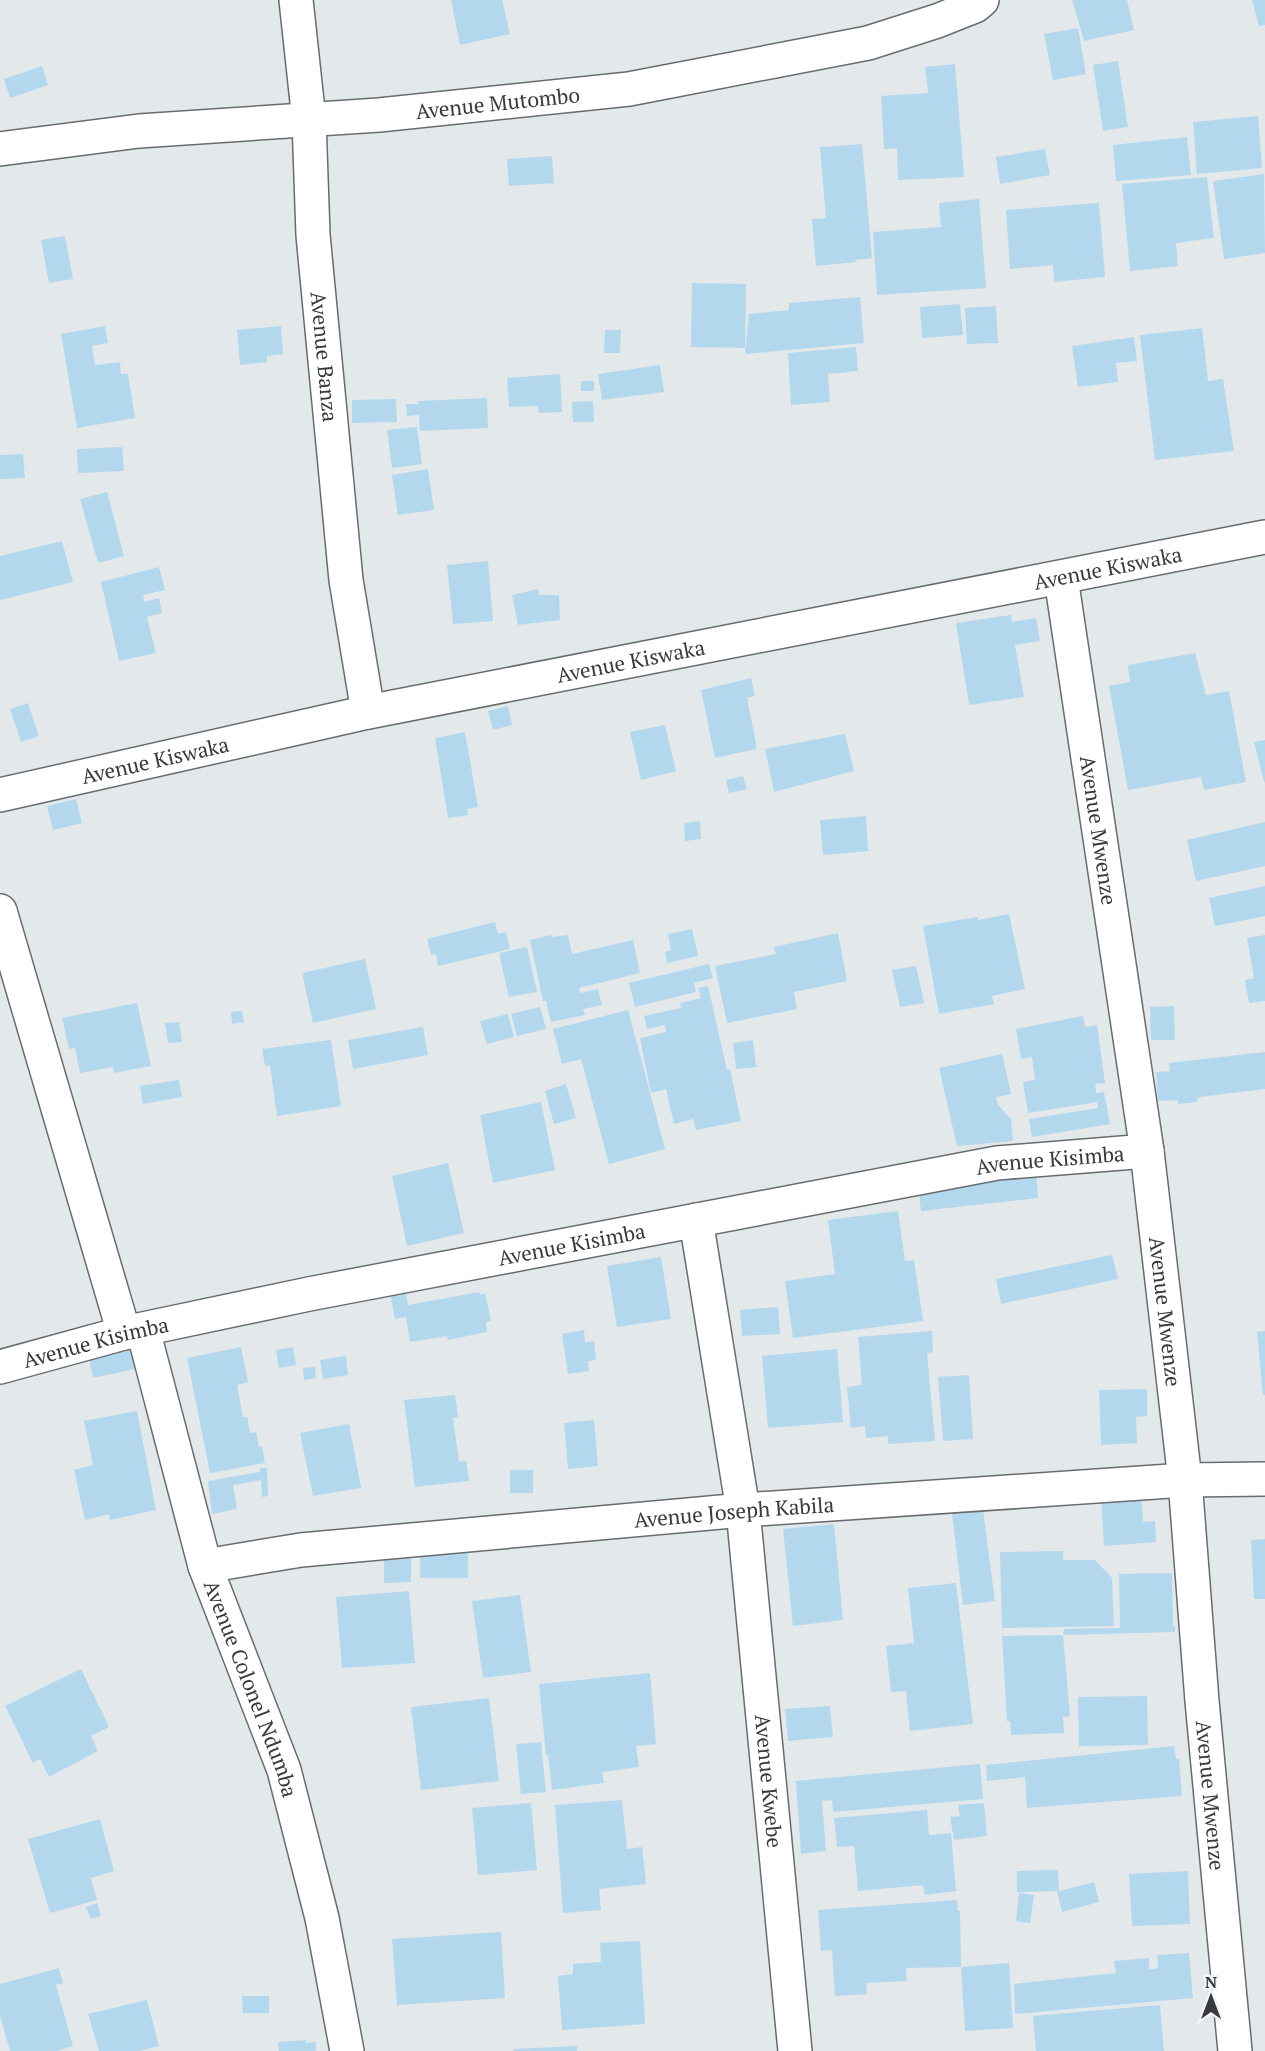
<svg xmlns="http://www.w3.org/2000/svg" width="1265" height="2051" font-family="'PT Serif',serif">
  <style>
    .building { fill: #b3d8ee }
    .lines { fill: none; stroke-linecap: round; stroke-linejoin: round }
    .minor-casing { stroke: #686c6e; stroke-width: 36 }
    .minor { stroke: #fff; stroke-width: 33 }
    .labels { text-anchor: middle; dominant-baseline: central; stroke-width: 4.5; stroke-linejoin: round; paint-order: stroke }
    .street-label { font-size: 21px; fill: #37393a; stroke: #f1f5f8 }
  </style>
  <rect width="100%" height="100%" fill="#e3e8eb"/>
  <path class="building" d="M451 0H502L510 34 460 45Z
    M1072 0H1127L1134 30 1084 41Z
    M1252 0H1265V25L1259 26Z
    M1078 28 1086 74 1053 80 1044 34Z
    M1118 61 1128 127 1103 131 1093 65Z
    M955 64 964 177 898 180 897 148 884 149 881 96 928 93 925 67Z
    M42 66 48 85 10 98 4 79Z
    M1258 116 1262 168 1197 174 1193 122Z
    M1187 137 1191 175 1116 181 1113 145Z
    M862 144 872 258 855 260 856 262 816 266 812 219 826 218 820 147Z
    M1045 149 1050 175 1000 184 996 157Z
    M552 156 554 183 509 186 507 159Z
    M1264 174 1265 253 1224 259 1213 181Z
    M1207 177 1214 238 1176 243 1178 266 1130 271 1122 184Z
    M979 199 986 288 877 295 873 232 941 227 939 203Z
    M1099 203 1105 277 1054 282 1053 265 1010 269 1006 210Z
    M65 236 73 279 49 283 41 240Z
    M692 283 746 284 745 348 691 347Z
    M860 297 864 343 745 354 749 314 789 310V303Z
    M960 304 963 335 922 338 920 307Z
    M996 306 998 343 967 344 965 308Z
    M105 326 108 343 92 346 95 365 120 362 121 374H128L135 418 77 428 61 334Z
    M281 326 283 354 267 356V362L240 365 237 330Z
    M1202 328 1208 381 1223 379 1234 451 1155 460 1140 335Z
    M605 330H621L620 353H604Z
    M1134 337 1137 361 1116 363 1118 382 1078 387 1072 346Z
    M856 347 858 371 828 374 830 402 791 405 788 353Z
    M660 365 664 392 602 400 598 374Z
    M560 374 562 412 539 413 538 406 509 407 507 378Z
    M581 381H594V391H581Z
    M487 398 488 428 420 431 419 415 407 416 406 404H418V401Z
    M396 399 397 422 352 423V400Z
    M593 401 594 422H573L572 402Z
    M417 427 422 464 392 468 387 430Z
    M122 447 124 471 78 473 77 449Z
    M23 454 25 478 0 479V455Z
    M428 469 434 510 398 515 392 475Z
    M107 492 124 556 98 563 80 499Z
    M62 541 73 582 0 600V556Z
    M488 561 493 621 453 624 447 565Z
    M159 567 165 590 143 595 144 602 159 598 162 613 147 617 156 653 119 661 101 582Z
    M538 589 539 595H559L560 620 518 625 512 595Z
    M1011 615 1012 622 1036 618 1040 641 1015 645 1024 697 969 705 956 623Z
    M1195 653 1206 695 1229 691 1246 782 1204 790 1201 777 1128 790 1109 686 1130 682 1128 665Z
    M751 678 755 696 747 698 757 749 715 758 701 690Z
    M28 703 39 736 21 742 10 709Z
    M508 706 512 725 493 730 488 711Z
    M665 725 676 771 641 780 630 732Z
    M465 732 478 807 467 809 468 815 448 818 435 738Z
    M845 734 854 771 774 792 765 749Z
    M1265 740V782H1264L1254 742Z
    M743 776 747 789 729 793 726 780Z
    M76 799 82 823 53 830 47 806Z
    M866 816 868 851 823 855 820 820Z
    M700 821 701 839 685 841 684 823Z
    M1265 822V866L1196 881 1187 840Z
    M1265 886V916L1215 926 1209 898Z
    M1009 914 1025 989 992 996 994 1004 939 1014 923 926 977 917 978 920Z
    M495 922 498 934 506 932 510 949 438 966 436 954 431 955 427 939Z
    M692 929 698 956 667 963 665 952 671 950 668 934Z
    M838 933 847 981 794 992 797 1009 727 1023 715 966 776 954 774 947Z
    M551 935 552 937 568 935 572 954 633 940 640 973 579 988 580 993 598 989 602 1005 583 1009 585 1015 551 1022 546 1001H543L530 940Z
    M1265 935V1001L1249 1003 1245 980 1254 978 1247 938Z
    M527 947 537 992 509 997 499 953Z
    M365 959 376 1009 313 1023 302 973Z
    M709 964 713 978 694 983 696 992 635 1007 629 983Z
    M916 966 924 1003 900 1007 892 970Z
    M708 986 727 1070 730 1069 741 1121 696 1130 693 1119 674 1124 666 1089 651 1093 640 1038 666 1032 665 1025 647 1029 644 1016 681 1008 680 1003 701 998 698 988Z
    M137 1003 151 1066 114 1073 113 1067 80 1073 75 1048 69 1049 62 1018Z
    M1174 1006 1175 1040H1151L1150 1007Z
    M540 1007 546 1029 517 1036 511 1014Z
    M628 1010 665 1149 609 1164 581 1059 562 1064 553 1029Z
    M242 1011 244 1022 232 1024 231 1012Z
    M508 1014 514 1037 487 1044 480 1021Z
    M1083 1016 1085 1027 1097 1025 1105 1083 1095 1084 1096 1093 1104 1092 1110 1124 1032 1137 1029 1119 1098 1108 1097 1102 1028 1113 1023 1082 1035 1080 1032 1057 1021 1059 1016 1029Z
    M179 1022 182 1042 168 1043 165 1023Z
    M423 1027 428 1055 353 1069 348 1040Z
    M331 1040 341 1106 277 1116 270 1065 265 1066 262 1049Z
    M753 1040 756 1067 736 1069 733 1043Z
    M1265 1052V1089L1199 1097 1200 1098H1197V1102L1178 1104V1100L1158 1101 1156 1072 1170 1071 1169 1063Z
    M1002 1054 1011 1094 996 1097 998 1105 1011 1119 1013 1141 957 1146 939 1068Z
    M179 1080 182 1097 143 1104 140 1086Z
    M566 1084 576 1118 554 1124 545 1091Z
    M541 1102 555 1170 493 1183 480 1115Z
    M448 1163 464 1233 407 1246 392 1176Z
    M1036 1172 1038 1198 921 1211 918 1186Z
    M898 1211 905 1261 914 1260 923 1321 793 1338 785 1281 835 1274 828 1220Z
    M1112 1255 1118 1279 1001 1304 996 1279Z
    M661 1257 671 1319 617 1327 607 1266Z
    M405 1286 408 1305 479 1292 480 1295 485 1293 491 1321 486 1322 487 1332 448 1340 447 1336 410 1342 406 1317 395 1319 389 1289Z
    M778 1307 780 1334 742 1336 740 1310Z
    M584 1330 585 1342 594 1341 596 1360 588 1361 589 1371 568 1374 562 1334Z
    M932 1331 933 1352 927 1353 935 1441 888 1444V1436L866 1438 865 1426 851 1428 847 1387 862 1385 858 1337Z
    M1265 1331V1395H1263L1257 1332Z
    M241 1347 248 1382 237 1385 243 1417H247L250 1433 256 1432 259 1447 262 1446 265 1463 210 1473 187 1358Z
    M293 1347 296 1365 279 1368 276 1350Z
    M131 1349 135 1369 93 1378 89 1358Z
    M837 1349 843 1422 768 1428 762 1356Z
    M346 1356 348 1375 323 1379 320 1360Z
    M315 1367 316 1378 304 1380 303 1368Z
    M969 1375 973 1439 943 1441 938 1377Z
    M1147 1389V1416L1136 1417 1137 1443 1101 1445 1099 1390Z
    M455 1395 458 1417 453 1418 459 1462 466 1461 469 1481 415 1487 404 1400Z
    M137 1411 156 1510 110 1520 109 1514 85 1520 74 1470 93 1465 84 1421Z
    M594 1420 598 1466 568 1469 564 1423Z
    M349 1424 361 1488 313 1496 300 1433Z
    M260 1468H267L268 1496 262 1497 261 1480 233 1485 237 1509 212 1514 208 1481 260 1472Z
    M510 1470H533V1493H510Z
    M1141 1492 1143 1522 1155 1521 1156 1542 1104 1546 1101 1494Z
    M983 1510 995 1601 963 1605 952 1514Z
    M834 1524 843 1620 793 1626 783 1529Z
    M1265 1539V1599H1254L1251 1540Z
    M384 1551H411V1582L384 1583Z
    M1063 1551V1560H1095L1112 1578 1114 1626 1002 1628 1000 1552Z
    M420 1553H468V1578H420Z
    M1172 1573 1173 1626H1175V1632L1063 1635 1070 1716 1063 1717 1064 1733 1011 1735 1010 1721H1007L1002 1636 1063 1635 1064 1629 1120 1628 1119 1574Z
    M956 1583 973 1724 910 1731 906 1691 891 1692 886 1646 914 1643 908 1588Z
    M409 1591 415 1663 342 1668 336 1597Z
    M520 1595 531 1672 483 1678 472 1601Z
    M81 1669 109 1727 91 1736 98 1751 49 1777 40 1759 33 1763 5 1706Z
    M650 1673 656 1744 636 1746 639 1767 602 1772 604 1783 552 1790 548 1755H546L539 1684Z
    M1147 1696 1148 1745 1079 1746 1078 1697Z
    M489 1698 499 1781 421 1790 411 1707Z
    M830 1706 833 1737 788 1741 785 1709Z
    M541 1742 546 1792 521 1794 516 1744Z
    M1174 1746 1176 1759 1179 1758 1182 1796 1027 1808 1025 1777 987 1781 986 1765Z
    M980 1764 983 1799 833 1812 832 1800 822 1801 826 1851 801 1854 796 1781Z
    M622 1800 627 1849 642 1847 646 1884 599 1889 601 1910 563 1913 555 1805Z
    M531 1803 537 1870 478 1875 472 1808Z
    M984 1803 987 1836 954 1840 950 1817 960 1816 958 1805Z
    M927 1810 929 1835 951 1833 956 1891 925 1895 923 1885 858 1891 854 1846 837 1847 834 1818Z
    M100 1819 114 1871 91 1878 97 1900 50 1913 28 1839Z
    M1058 1870 1059 1891 1094 1882 1099 1902 1062 1912 1057 1891 1017 1892V1871Z
    M1188 1871 1190 1924 1132 1926 1129 1874Z
    M1019 1893 1034 1895 1030 1923 1016 1921Z
    M957 1900 958 1911H960L961 1967 1009 1963 1013 2028 965 2031 961 1967 906 1968 907 1981 866 1983 867 1994 835 1996 832 1950 821 1951 818 1910Z
    M97 1903 101 1916 91 1919 86 1907Z
    M501 1932 505 1998 397 2005 392 1939Z
    M640 1941 645 2024 562 2030 558 1976 573 1974V1964L601 1962 600 1943Z
    M1189 1953 1193 1998 1015 2014 1014 1984 1116 1973 1114 1961 1149 1958V1970L1158 1968 1157 1955Z
    M59 1968 63 1983 56 1985 73 2046 57 2051H10L0 2016V1984Z
    M242 1996H269V2013H243Z
    M147 2000 159 2046 139 2051H99L88 2014Z
    M1160 2005 1164 2051H1036L1033 2016Z
    M306 2040V2043L316 2042V2051H279L278 2042Z
    M577 2046V2051H514V2049Z"/>
  <g class="lines">
    <g class="minor-casing">
      <g id="minor">
        <path id="s1" d="M296 0 309 120 313 235 346 580 368 712"/>
        <path id="s2" d="M0 149 139 131 379 115 629 89 868 43 937 21 975 6 982 0"/>
        <path id="s3" d="M1061 578 1147 1151 1185 1480 1202 1701 1235 2051"/>
        <path id="s4" d="M0 795 368 712 1265 537"/>
        <path d="M0 911 124 1333"/>
        <path id="s5" d="M696 1220 743 1510 795 2051"/>
        <path id="s6" d="M143 1330 205 1566 284 1770 322 1918 347 2051"/>
        <path id="s7" d="M0 1367 124 1333 309 1294 997 1163 1147 1151"/>
        <path id="s8" d="M205 1566 301 1550 743 1510 1185 1480 1265 1479"/>
      </g>
    </g>
    <use href="#minor" class="minor"/>
  </g>
  <g class="labels">
    <g class="street-label">
      <text stroke="none"><textPath href="#s2" startOffset="500">Avenue Mutombo</textPath></text>
      <text stroke="none"><textPath href="#s1" startOffset="358">Avenue Banza</textPath></text>
      <text stroke="none"><textPath href="#s4" startOffset="1131">Avenue Kiswaka</textPath></text>
      <text stroke="none"><textPath href="#s4" startOffset="645">Avenue Kiswaka</textPath></text>
      <text stroke="none"><textPath href="#s4" startOffset="159">Avenue Kiswaka</textPath></text>
      <text stroke="none"><textPath href="#s3" startOffset="255">Avenue Mwenze</textPath></text>
      <text stroke="none"><textPath href="#s7" startOffset="1071">Avenue Kisimba</textPath></text>
      <text stroke="none"><textPath href="#s7" startOffset="585">Avenue Kisimba</textPath></text>
      <text stroke="none"><textPath href="#s3" startOffset="741">Avenue Mwenze</textPath></text>
      <text stroke="none"><textPath href="#s7" startOffset="99">Avenue Kisimba</textPath></text>
      <text stroke="none"><textPath href="#s8" startOffset="532">Avenue Joseph Kabila</textPath></text>
      <text stroke="none"><textPath href="#s6" startOffset="375">Avenue Colonel Ndumba</textPath></text>
      <text stroke="none"><textPath href="#s5" startOffset="566">Avenue Kwebe</textPath></text>
      <text stroke="none"><textPath href="#s3" startOffset="1227">Avenue Mwenze</textPath></text>
    </g>
  </g>
  <g transform="translate(1211 1997)" stroke="#f1f5f8" stroke-width="4.5" paint-order="stroke">
  <path d="M0-4.5L10 22L0 15L-10 22Z" fill="#37393a"/>
  <text y="-9" font-size="16" font-weight="bold" text-anchor="middle" fill="#37393a">N</text>
  </g>
</svg>
